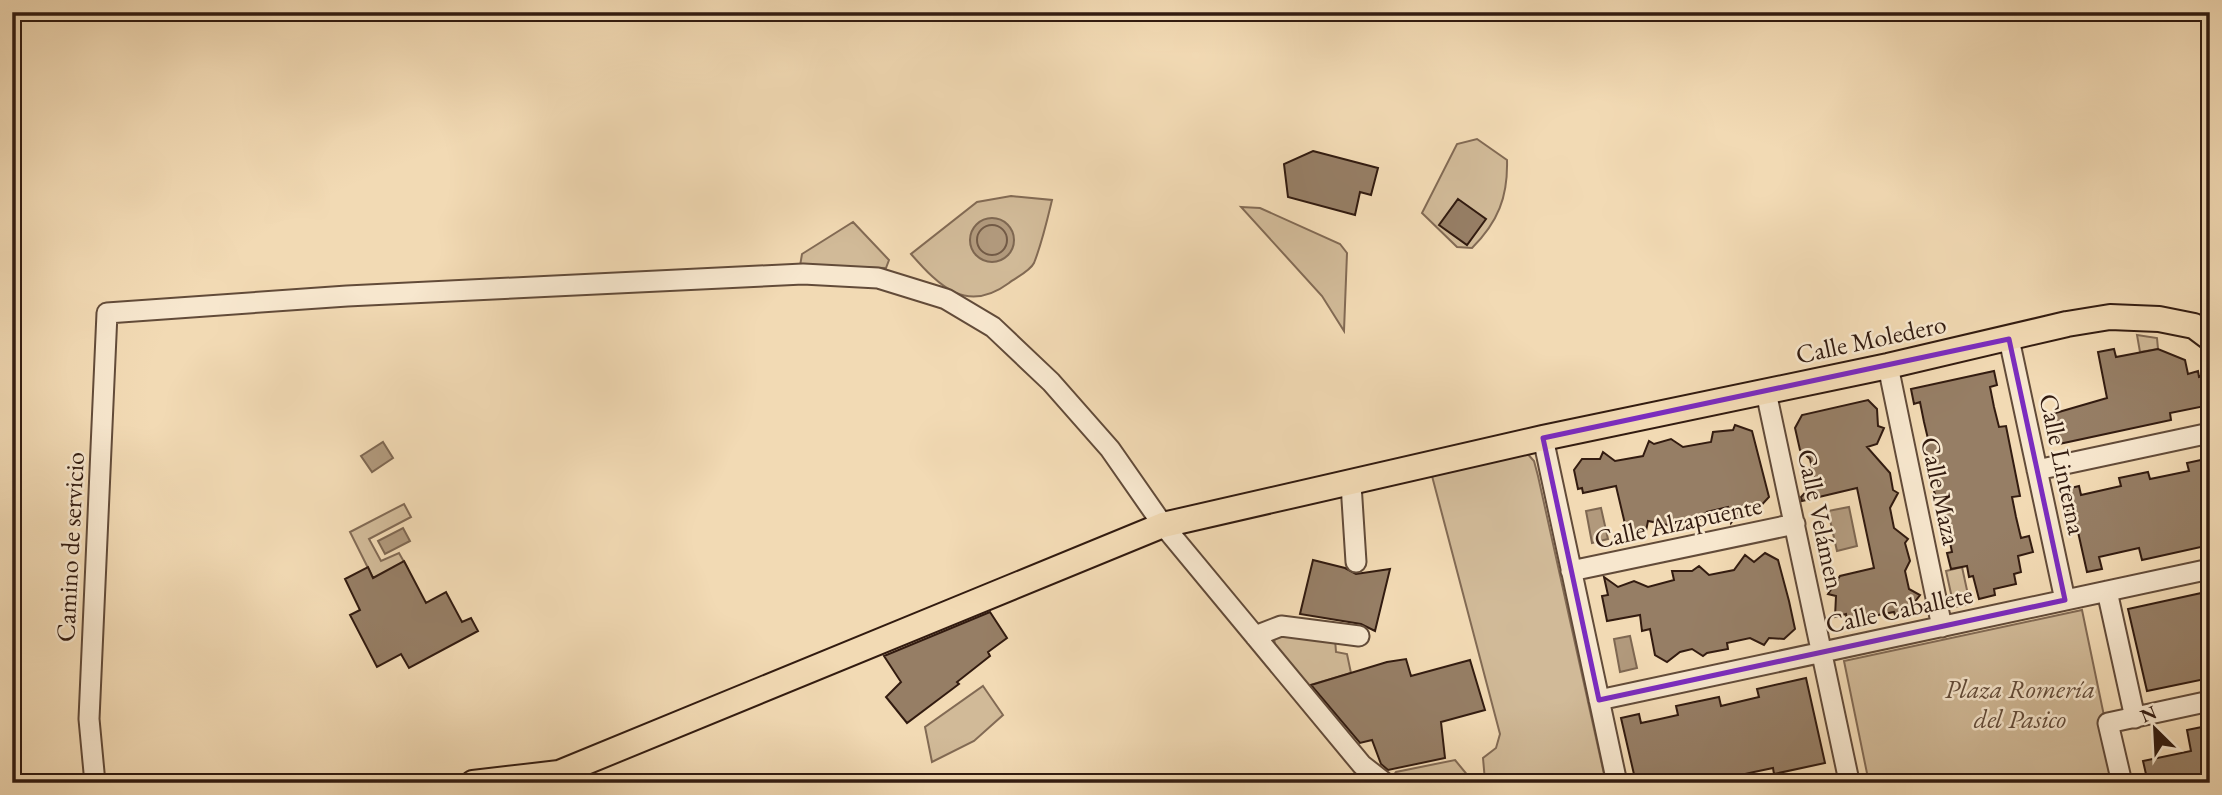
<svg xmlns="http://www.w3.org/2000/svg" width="2222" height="795" font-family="'EB Garamond',serif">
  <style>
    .green { fill: #d1ba98; stroke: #826a54; stroke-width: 2 }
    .water { fill: #b1997c; stroke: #7e6751; stroke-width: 2 }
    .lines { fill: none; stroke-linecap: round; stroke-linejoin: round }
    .shore { stroke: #725a46; stroke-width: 2 }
    .building { fill: #967e65; stroke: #321b10; stroke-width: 2 }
    .minor-casing { stroke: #624b39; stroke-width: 23 }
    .major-casing { stroke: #321b10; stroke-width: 28 }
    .minor { stroke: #f7e7ce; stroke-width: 19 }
    .major { stroke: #f2dab4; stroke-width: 24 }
    .marked { fill: none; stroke: #7b2cbf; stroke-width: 5; stroke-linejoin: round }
    .labels { text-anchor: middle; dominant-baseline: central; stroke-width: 5; stroke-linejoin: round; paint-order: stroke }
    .street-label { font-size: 26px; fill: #321b10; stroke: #f7e7ce }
    .park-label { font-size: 26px; font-style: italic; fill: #624b39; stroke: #f7e7ce }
  </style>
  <rect width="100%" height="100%" fill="#f2dab4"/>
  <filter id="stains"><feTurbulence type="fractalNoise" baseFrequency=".00286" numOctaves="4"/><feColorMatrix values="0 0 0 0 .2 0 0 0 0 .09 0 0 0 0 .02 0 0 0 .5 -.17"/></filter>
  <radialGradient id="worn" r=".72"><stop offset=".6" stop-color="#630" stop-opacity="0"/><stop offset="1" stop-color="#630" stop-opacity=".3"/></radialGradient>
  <path class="green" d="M1477 139 1507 160C1508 197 1498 222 1472 248L1457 247 1422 213 1457 144Z
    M1011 196 1052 200C1047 221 1042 243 1034 263 1030 271 1017 277 1009 283 967 314 940 287 911 254L977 202Z
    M1241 207 1260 208 1340 244 1347 253 1344 331 1322 296Z
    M853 222 889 260 886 268 800 266 802 254Z
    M2137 335 2157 338 2158 349 2140 352Z
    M1525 451 1534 461 1538 476 1606 783 1485 781 1483 758 1496 748 1500 734 1432 476Z
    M404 504 411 517 369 539 381 561 399 553 407 567 384 579 373 578 350 532Z
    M1962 567 1970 604 1954 607 1946 571Z
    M2082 610 2118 783H1869L1844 661Z
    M1281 634 1335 639 1336 652 1347 654 1351 673 1307 686 1275 645 1274 638Z
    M983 686 1003 715 974 741 932 762 925 727Z
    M1455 760 1474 783H1396L1391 779 1396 772Z"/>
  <path class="water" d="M970 240a22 22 0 1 1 44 0a22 22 0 1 1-44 0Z
    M383 442 393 458 372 472 361 456Z
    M1849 507 1857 546 1837 551 1828 511Z
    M1601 508 1608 539 1592 543 1586 511Z
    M403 528 410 541 385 554 378 541Z
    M1630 636 1637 668 1620 672 1614 639Z"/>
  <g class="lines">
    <path class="shore" d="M977 240a15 15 0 1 1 30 0a15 15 0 1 1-30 0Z"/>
  </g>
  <path class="building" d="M1313 151 1378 168 1371 195 1360 192 1355 215 1288 197 1284 164Z
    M1458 199 1486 219 1467 245 1439 225Z
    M2114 349 2116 357 2158 349 2185 360 2188 374 2198 371 2199 377 2210 374V405L2170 413 2171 420 2059 444 2052 414 2107 398 2098 352Z
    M1994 371 1997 385 1990 387 1994 407 1999 427 2006 426 2020 496 2012 497 2016 517 2021 538 2029 536 2033 552 2018 556 2021 572 2014 574 2016 584 1994 589 1995 595 1979 599 1973 576 1969 577 1967 566 1951 569 1947 553 1952 552 1948 533 1943 513 1939 514 1924 444 1929 443 1924 422 1920 402 1914 404 1911 389Z
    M1868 400 1877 409 1878 426 1884 428 1877 444 1867 447 1890 473 1893 490 1898 493 1890 508 1894 528 1908 539 1905 543 1910 561 1905 571 1909 589 1920 595 1911 607 1912 612 1895 615 1894 612 1847 621 1846 614 1835 617 1836 596 1828 594 1840 576 1874 568 1857 488 1802 501 1801 497 1815 482 1810 459 1800 450 1795 428 1802 415Z
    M1735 425 1752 431 1769 497 1758 509 1751 512 1743 506 1731 523 1728 507 1707 512 1696 523H1680L1677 527 1648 521 1646 531 1636 534 1625 524 1616 486 1583 493 1582 488 1578 489 1574 470 1582 459H1600L1603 452 1615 461 1643 456 1649 441 1654 444 1671 439 1683 447 1711 442 1713 432 1733 430Z
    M2210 458V545L2142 560 2139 548 2099 557 2102 569 2087 572 2076 523 2070 524 2063 490 2079 486 2081 495 2121 486 2119 478 2148 472 2150 479 2189 471 2187 463Z
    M1765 553 1778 560 1789 601 1795 629 1784 639 1769 638 1764 645 1750 638 1727 643 1728 649 1707 653 1703 656 1692 649 1680 652 1667 662 1655 655 1650 629 1642 631 1640 615 1607 621 1602 596 1608 595 1604 577 1618 587 1634 581 1648 587 1674 580 1672 571H1692L1699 566 1709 575 1734 570 1745 555 1754 562Z
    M1313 560 1345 568 1356 574 1390 569 1375 631 1361 624 1300 614Z
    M404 561 426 603 446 592 462 622 471 618 478 631 409 668 401 654 377 667 350 615 360 610 345 579 368 567 373 578Z
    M2206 592 2210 605V678L2147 691 2128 609Z
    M990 612 1007 638 988 652 990 656 957 682 959 684 907 723 886 697 901 682 884 656Z
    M1406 659 1411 676 1470 660 1485 710 1441 722 1445 758 1388 770 1381 764 1372 740 1360 743 1311 685 1387 662Z
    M1806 678 1825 763 1774 774 1773 768 1754 772 1736 776 1737 783H1636L1621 718 1639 714 1641 723 1660 719 1678 715 1676 706 1719 697 1721 706 1759 697 1757 689Z
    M2202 727 2206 746 2210 745V783H2148L2143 761 2191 751 2187 730Z"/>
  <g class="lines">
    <g class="minor-casing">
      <path id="minor" d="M2009 339 2065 600
        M1888 366 1942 627
        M1766 392 1849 781
        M1543 438 1617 783
        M2037 470 2210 433
        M1351 484 1356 562
        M1571 571 1795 524
        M2107 591 2135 718
        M1255 636 1281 626 1359 636
        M1599 700 2210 569
        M95 783 89 719 107 313 347 296 803 274 878 278 946 299 993 327 1051 382 1110 449 1163 525 1362 765 1385 783
        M2122 783 2108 723 2210 701"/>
    </g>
    <g class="major-casing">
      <path id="major" d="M473 783 559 773 1163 525 1543 438 1888 366 2067 324 2110 317 2159 319 2194 326 2210 338"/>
    </g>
    <use href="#minor" class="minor"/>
    <use href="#major" class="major"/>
  </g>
  <path class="marked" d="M2009 339 2065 600 1599 700 1543 438Z"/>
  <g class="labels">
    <g class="street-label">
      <text transform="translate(1871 339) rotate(-12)">Calle Moledero</text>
      <text transform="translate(2063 464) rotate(78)">Calle Linterna</text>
      <text transform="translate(1941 491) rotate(78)">Calle Maza</text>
      <text transform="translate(1821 519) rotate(78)">Calle Velámen</text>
      <text transform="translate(1678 522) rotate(-12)">Calle Alzapuente</text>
      <text transform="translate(70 547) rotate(-87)">Camino de servicio</text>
      <text transform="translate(1899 609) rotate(-12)">Calle Caballete</text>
    </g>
    <g class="park-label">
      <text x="2020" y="689">Plaza Romería<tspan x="2020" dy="30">del Pasico</tspan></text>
    </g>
  </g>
  <rect width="2222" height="795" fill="none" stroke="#f2dab4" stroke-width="42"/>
  <rect x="14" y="14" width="2194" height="767" fill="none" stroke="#321b10" stroke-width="3.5"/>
  <rect x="21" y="21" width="2180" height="753" fill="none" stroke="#321b10" stroke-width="2"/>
  <g transform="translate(2155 729) rotate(336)" stroke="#f7e7ce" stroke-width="5" paint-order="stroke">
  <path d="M0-5L12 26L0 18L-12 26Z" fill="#321b10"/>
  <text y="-10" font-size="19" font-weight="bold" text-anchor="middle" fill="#321b10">N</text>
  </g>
  <rect width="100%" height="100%" filter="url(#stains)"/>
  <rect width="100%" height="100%" fill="url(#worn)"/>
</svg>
